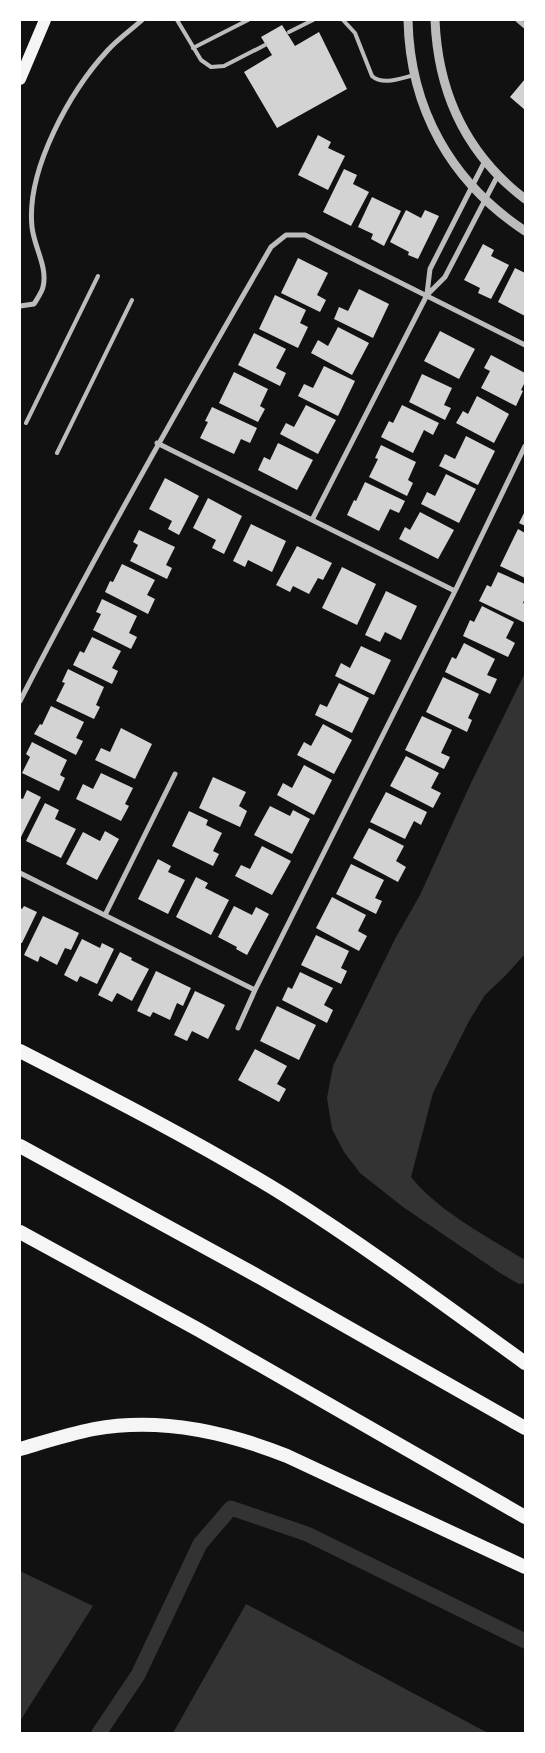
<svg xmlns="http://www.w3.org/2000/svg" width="545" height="1753" font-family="'Roboto Condensed',sans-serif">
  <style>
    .water { fill: #333 }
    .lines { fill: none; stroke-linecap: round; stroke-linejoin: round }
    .canal { stroke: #333; stroke-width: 15 }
    .building { fill: #d3d3d3 }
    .service { stroke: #bcbcbc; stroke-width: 4 }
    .minor { stroke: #bcbcbc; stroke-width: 5 }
    .tertiary { stroke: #bcbcbc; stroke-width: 9 }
    .primary { stroke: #f5f5f5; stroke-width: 12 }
    .motorway { stroke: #f5f5f5; stroke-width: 14 }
  </style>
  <rect width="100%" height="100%" fill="#111"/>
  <path class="water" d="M525 673V954L506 975 485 995 469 1021 433 1093 411 1177C438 1211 488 1237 525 1260V1283L519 1284 500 1273 403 1207 360 1173 344 1152 332 1129 327 1098 333 1066 395 939 420 895 470 785Z
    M20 1571 93 1606 20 1721Z
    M246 1604 488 1733H173Z"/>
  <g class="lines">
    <path class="canal" d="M99 1733 138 1675 200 1544 231 1508 307 1534 525 1641"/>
  </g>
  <path class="building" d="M282 25 295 46 319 32 347 89 277 128 244 72 272 55 261 37Z
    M525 79V110L510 97Z
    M318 135 331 142 328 148 345 156 328 190 298 175Z
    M344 169 357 175 353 184 369 192 351 226 323 212Z
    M372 197 401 211 384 246 371 239 373 234 358 227Z
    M406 210 421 218 425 210 439 216 418 259 408 255 409 252 390 242Z
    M483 244 494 250 491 256 509 265 491 299 478 293 480 288 464 280Z
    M298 258 328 273 317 295 326 300 320 312 281 293Z
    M515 268 525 273V316L498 302Z
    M359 289 389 304 373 338 334 319 339 307 348 311Z
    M275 295 306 310 300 323 308 327 298 348 259 329Z
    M338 327 369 343 352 375 311 353 318 340 328 346Z
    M440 331 475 349 459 379 424 361Z
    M254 333 286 349 276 368 286 373 280 386 238 365Z
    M491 355 525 373V382L521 390 523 391 516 406 481 388 490 371 484 368Z
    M324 366 355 381 338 416 298 396 304 384 313 388Z
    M234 372 268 389 260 406 265 409 258 422 219 403Z
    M422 374 452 388 444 405 451 408 445 420 409 402Z
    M477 396 509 414 494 443 456 423 463 411 468 414Z
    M306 405 336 420 318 454 280 434 286 423 294 427Z
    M402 405 439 423 433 435 424 430 413 453 381 437 389 421 393 423Z
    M212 407 257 428 250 443 241 439 234 454 200 438 208 422 205 421Z
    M466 436 495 451 478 485 439 466 445 454 455 459Z
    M278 443 313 460 297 490 258 470 264 457 270 460Z
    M381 445 416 462 408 480 413 483 407 496 369 477 378 459 375 458Z
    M446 474 476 489 459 523 421 504 427 492 435 496Z
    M165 478 199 496 179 535 168 529 172 521 149 509Z
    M365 482 405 501 399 513 390 509 379 531 347 515 354 500 356 501Z
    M208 498 242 516 224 554 212 548 216 540 193 528Z
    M525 511V526L519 523Z
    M420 512 454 530 438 559 399 539 405 527 410 530Z
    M251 524 286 541 272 572 248 560 245 567 233 561Z
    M518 529 525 533V578L500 566Z
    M139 530 175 547 166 565 172 568 167 579 130 561 138 545 133 542Z
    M297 546 332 563 323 580 318 578 309 594 293 586 290 592 276 585Z
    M122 564 155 580 147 595 155 599 148 614 105 592 110 581 113 582Z
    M342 567 376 584 357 625 322 608Z
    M498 572 525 584V598L523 603 525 604V623L479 601 487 585 491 587Z
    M386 591 417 606 401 640 385 632 380 642 365 635Z
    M102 599 137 616 129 633 137 637 131 649 93 630 101 614 96 612Z
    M482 606 514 622 506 638 515 643 508 657 463 636 470 620 474 622Z
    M92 637 121 651 112 668 118 671 112 684 73 665 80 651 84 653Z
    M464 643 495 659 487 675 497 679 490 694 445 672 452 657 456 659Z
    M361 646 391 660 374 695 335 676 341 663 350 668Z
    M68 669 104 687 96 705 100 707 94 719 56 701 65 683 62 682Z
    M443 677 479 694 468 718 472 720 467 732 426 712Z
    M339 683 369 698 352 733 315 715 320 704 327 707Z
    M51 706 84 722 76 738 83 741 76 755 34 734 40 724 42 725Z
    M422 716 452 730 441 753 450 757 444 769 405 750Z
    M323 724 352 740 334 774 297 755 304 742 311 746Z
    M121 728 152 744 135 779 95 760 101 748 110 752Z
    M32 742 67 760 60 775 65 778 59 791 22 773 30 757 26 754Z
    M406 756 439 773 431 788 441 793 433 808 390 786Z
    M304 765 332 780 314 815 277 795 283 783 292 788Z
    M101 773 133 788 125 804 129 806 121 821 76 799 83 784 93 789Z
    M213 777 246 792 239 806 247 811 240 827 199 808Z
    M27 790 41 797 20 839V798L23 799Z
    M386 792 427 812 421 825 414 821 405 839 370 822Z
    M45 803 59 810 55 819 76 829 61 858 26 841Z
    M270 806 290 816 293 810 310 819 292 854 254 835Z
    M189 811 208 820 206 825 222 833 213 851 219 854 213 866 172 846Z
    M369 828 404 846 396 861 406 867 398 882 353 858Z
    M105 831 119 839 97 880 66 864 83 832 100 841Z
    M262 846 291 861 272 895 235 876 241 865 250 869Z
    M158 859 171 866 168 872 185 880 168 914 138 899Z
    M351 864 384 880 375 898 382 901 376 914 336 894Z
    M196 877 208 883 205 888 229 900 211 935 176 917Z
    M332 897 366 915 358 931 367 936 359 951 316 928Z
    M24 906 37 912 22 943H20V908L22 909Z
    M234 906 252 915 256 907 269 914 247 955 236 949 237 947 218 937Z
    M43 916 79 933 71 950 65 948 57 965 40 956 38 962 24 955Z
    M316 935 349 951 341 968 347 971 341 984 301 965Z
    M82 939 100 948 102 943 114 949 97 984 80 976 77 982 64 975Z
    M120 952 132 958 131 960 149 969 132 1001 117 993 112 1002 98 995Z
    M156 971 191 988 183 1006 177 1003 170 1020 153 1012 150 1017 137 1011Z
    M300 972 333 988 324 1005 333 1010 327 1023 282 1000 288 987 292 989Z
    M195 991 225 1005 208 1039 192 1031 187 1041 174 1035Z
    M277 1006 316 1025 299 1060 260 1041Z
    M255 1049 287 1066 277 1084 286 1089 279 1102 238 1080Z"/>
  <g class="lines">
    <path class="service" d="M177 20 201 60 211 67 224 66 265 45
      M343 20 355 33 372 76C383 86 401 78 415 75
      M289 32 313 20
      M193 48 248 20
      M26 423 98 276
      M57 453 132 300"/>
    <path class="minor" d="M518 20 525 26
      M427 294 430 269 485 161
      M20 306 34 304C37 299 42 292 43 287 48 267 34 247 32 227 26 170 70 91 108 50 118 39 131 30 142 20
      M157 443 455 591
      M312 520 427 295 445 277 498 175
      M20 701C99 547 184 397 271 247L286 235H305L525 345
      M20 873 255 990
      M105 915 175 774
      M238 1028 255 990 455 591 525 446"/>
    <path class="tertiary" d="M408 20C410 109 451 182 525 231
      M435 20C438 93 466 154 525 199"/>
    <path class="primary" d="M20 79 45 20"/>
    <path class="motorway" d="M20 1051C110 1097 200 1143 286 1196 368 1248 446 1306 525 1363
      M20 1146 254 1274 525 1428
      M20 1232 199 1330 525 1517
      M20 1449C44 1442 69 1434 94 1429 159 1417 227 1432 287 1456L525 1567"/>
  </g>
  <rect width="545" height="1753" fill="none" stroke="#ffffff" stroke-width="42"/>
</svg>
